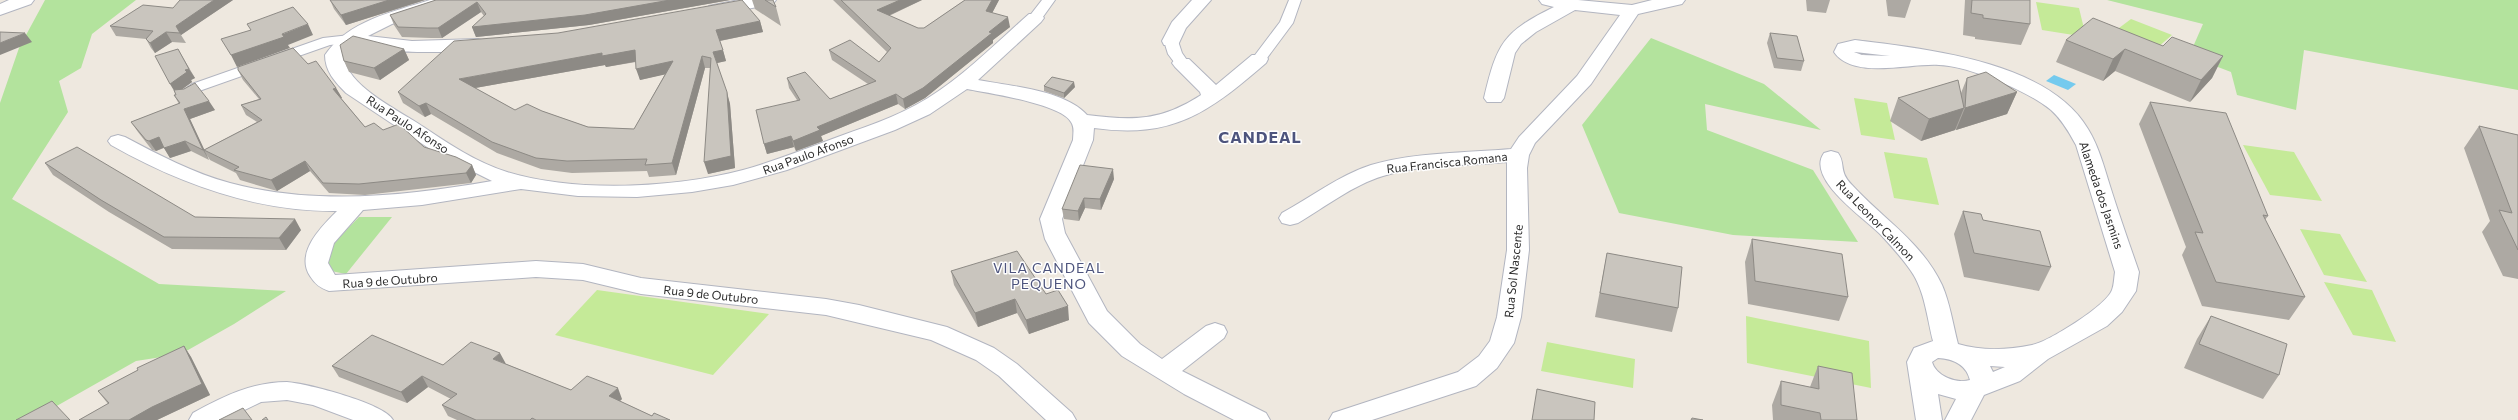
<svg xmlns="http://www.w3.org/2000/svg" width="2518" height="420" font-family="Commissioner,sans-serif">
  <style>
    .green { fill: #b3e39d }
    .pitch { fill: #c5ea98 }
    .water { fill: #74caee }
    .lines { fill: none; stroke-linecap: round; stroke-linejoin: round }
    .pedestrian-casing { stroke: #b2b5c0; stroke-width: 2 }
    .minor-casing { stroke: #b2b5c0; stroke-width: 2 }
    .pedestrian { fill: #fff; fill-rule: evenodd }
    .minor { fill: #fff; fill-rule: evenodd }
    .wall { fill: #ada9a3; fill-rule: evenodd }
    .shaded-wall { fill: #8d8a85 }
    .building { fill: #c9c5be; stroke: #8d8a85; fill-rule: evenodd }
    .labels { text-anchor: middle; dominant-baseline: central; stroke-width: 3; stroke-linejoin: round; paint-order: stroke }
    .street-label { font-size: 12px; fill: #2c2c2c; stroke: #fff }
    .quarter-label { font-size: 14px; letter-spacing: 1px; fill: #4d547d; stroke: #fff }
    .district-label { font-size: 16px; font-weight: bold; letter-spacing: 1px; fill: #4d547d; stroke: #fff }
  </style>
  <rect width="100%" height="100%" fill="#eee8df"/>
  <path class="green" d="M45 0H136L92 34 81 68 59 81 68 112 12 199 159 284 286 291 234 324 181 354 136 361 32 420H0V103L19 48Z
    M2107 0H2518V90L2304 50 2296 110 2237 95 2231 72 2189 56 2203 24Z
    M1651 38 1764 84 1821 130 1705 104 1707 130 1813 170 1858 242 1733 235 1619 213 1582 125Z
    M359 217H392L346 274 326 270 333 244Z"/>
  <path class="pitch" d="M2036 2 2079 8 2086 37 2042 30Z
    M2131 19 2172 35 2142 61 2099 43Z
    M1854 98 1887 103 1895 140 1861 135Z
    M2243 145 2294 152 2322 201 2270 195Z
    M1884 152 1927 158 1939 205 1894 198Z
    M2300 229 2340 234 2367 282 2324 275Z
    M2324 282 2372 290 2396 342 2353 335Z
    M597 290 769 314 713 375 555 335Z
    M1746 316 1869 341 1871 388 1747 363Z
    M1547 342 1635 359 1633 388 1541 371Z"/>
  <path class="water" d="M2054 75 2076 84 2068 90 2046 81Z"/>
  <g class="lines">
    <g class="pedestrian-casing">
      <path id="pedestrian" d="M1042 0H1055L1040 21H1030L1028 18Z
        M1289 0H1301L1293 23 1264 62H1254L1252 59 1280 22Z
        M350 35 355 36 357 39 355 42 330 45 202 90 189 98H179L177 95 192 84 323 38Z
        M1171 37 1178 41 1182 53 1189 63 1187 66H1177L1168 54 1164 41Z"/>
    </g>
    <g class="minor-casing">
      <path id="minor" d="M9 0H34L31 4 0 15V4Z
        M430 0H457L454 4 392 24 368 36 412 41 478 39 485 41 487 45 485 49C467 53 368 55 357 43L344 56C346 85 396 109 419 124 446 142 475 162 507 172 575 193 675 188 743 170 772 162 799 151 827 141 861 128 896 118 928 98 965 75 996 43 1029 14H1041L1044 18 1041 22 978 80C1010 86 1065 90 1087 115 1134 121 1161 121 1201 95L1200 92 1175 67 1172 63 1175 59H1189L1216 85 1252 55H1266L1268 59 1266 63C1208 113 1173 139 1094 128L1093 140 1062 219 1065 233 1107 311 1140 344 1162 359 1206 326 1215 323 1224 326 1227 332 1224 338 1182 371 1266 413 1270 420H1234L1184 394 1122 356 1089 323 1045 239 1040 219 1073 140C1073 134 1075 128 1071 122 1062 104 988 93 967 89L930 114 895 130 787 170 733 185 692 192 637 197 578 196 521 189 422 205 363 210 334 243 328 263 335 275 536 261 583 264 641 278 826 299 859 305 947 327 994 348 1017 364 1072 413 1076 420H1046L999 376 976 360 931 340 826 315 641 294 583 280 536 277 329 291C320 288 315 284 310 276 295 253 321 227 337 211 256 212 180 184 111 145L108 141 111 137 118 135 125 137C159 155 193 173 230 183 317 206 405 196 492 181L436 153 346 93C335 82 325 71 325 55 348 21 392 12 430 0Z
        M739 0H776L773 4 715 15 709 14 706 10 709 6Z
        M1192 0H1211L1186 28 1178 45H1164L1162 41 1172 22Z
        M1539 0H1578L1632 5 1652 0H1685L1682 4 1638 14 1591 84 1535 143 1529 155 1527 168 1529 250 1521 317 1514 343 1497 368 1476 386 1372 420H1329L1333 413 1458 372 1479 356 1490 341 1497 317 1507 250V162C1468 166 1420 164 1383 176 1353 185 1325 207 1298 223L1290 225 1282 223 1279 218 1282 213C1311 197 1340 175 1371 165 1415 152 1466 153 1511 149L1519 137 1577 76 1620 15 1575 10 1536 32 1521 44 1515 53 1504 98 1501 102H1487L1484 98C1497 43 1503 32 1554 7L1542 4Z
        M1855 40C1926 49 2048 61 2088 129 2099 147 2104 167 2110 186 2119 215 2129 243 2139 272L2136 291 2122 312 2107 326 2048 359 2020 381 1984 395 1971 420H1945L1956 399 1938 394 1942 420H1916L1907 362 1914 348 1933 341C1927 318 1925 291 1911 271 1903 259 1892 247 1882 236 1866 219 1805 179 1824 153L1831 151 1838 153C1846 164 1838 171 1852 185 1883 219 1921 241 1942 285 1950 303 1953 325 1958 344 1981 351 2008 350 2032 345 2048 342 2106 306 2112 290 2114 285 2114 278 2115 272L2076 145C2069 132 2062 120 2051 110 2028 91 1969 66 1939 65 1910 63 1853 80 1834 52L1838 44ZM1854 52H1855L1890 56 1862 55ZM1938 358C1953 359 1966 364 1970 380 1956 384 1936 376 1932 362ZM1990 366 2005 367 1993 372Z
        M287 382C308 384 384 403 393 420H353L313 405 287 400 261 402 224 420H189L193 413C222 397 252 382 287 382Z"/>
    </g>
    <use href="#pedestrian" class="pedestrian"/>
    <use href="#minor" class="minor"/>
  </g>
  <path class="wall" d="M233 0 181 35 186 43 172 42 155 53 151 48 146 39 116 36 110 26 173 8Z
    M330 0H425L346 25 334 9Z
    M436 0H730L589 25 476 37 472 27 484 16 481 12 442 38H431L402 37 394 25 390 15Z
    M752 0H773L776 7 781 26 755 9Z
    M833 0H922L889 16 918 28H924L965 0H999L992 13 1010 27 993 40V43L925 98 905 109 898 104 821 136 823 141 796 151 794 147 767 154 764 144 797 100 789 88 787 78 830 99 868 84 832 60 829 50 879 62 887 52Z
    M1806 0H1830L1826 13 1807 11Z
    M1886 0H1911L1905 18 1888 16Z
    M1965 0H2030V24L2021 45 1975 39V37L1963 35Z
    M760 21 763 32 720 41 726 61 717 63 730 104 735 168 708 174 710 68H705L676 175 649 177 647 171 572 173 541 169 497 153 431 114 425 117 403 103 398 92ZM636 62 640 80 665 74 634 129 588 127 542 111 515 110 475 88 605 65 606 67Z
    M1770 33 1804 61 1801 71 1774 68 1767 43Z
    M2066 40 2163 46 2223 56 2212 78 2190 102 2115 71 2103 81 2056 62Z
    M178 49 195 78 191 80 192 82 182 89 215 110 190 119 204 150 257 122 246 115 241 105 259 99 243 80 238 70 308 64 336 88 342 98H341L365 127 383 130 424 147 472 165 476 175 471 183 365 195 329 193 310 171 277 191 240 180 236 173 210 160 207 155 209 160 191 151 170 158 164 148 156 151 152 150 138 132 131 122 179 104 174 95H176L174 90Z
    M404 49 409 60 380 80 349 72 344 61Z
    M1967 78 2017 92 2007 114 1956 130V129L1955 130 1921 141 1890 121 1898 98 1961 93Z
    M1044 86 1075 87 1064 98 1044 91Z
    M2150 102 2268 216 2265 220 2305 297 2289 320 2202 306 2182 255 2186 247 2139 124Z
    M2479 126 2518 135V279L2503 276 2482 232 2490 221 2464 148Z
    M45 163 195 217 301 230 286 250 172 249 109 212 53 175Z
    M1114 179 1101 210 1085 208 1079 221 1064 219 1062 209Z
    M1963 211 2051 267 2039 291 1964 277 1954 234Z
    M1752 239 1848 297 1839 321 1748 304 1745 262Z
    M1607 253 1678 308 1672 332 1595 317Z
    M951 271 1046 294 1069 320 1029 334 1017 313 978 327 954 285Z
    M2211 316 2279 375 2263 399 2184 368 2197 339Z
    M184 346 191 357 210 395 157 420H79L108 404 98 391Z
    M506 364 571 390 622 399 620 401 652 416 670 420H457L448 416 442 405 451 399 428 387 407 403 339 377 332 366Z
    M1818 366 1857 420H1773L1772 405 1781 381 1810 387Z"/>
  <path class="shaded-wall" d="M214 0H233L181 35 176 26Z
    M389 0H425L346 25 341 15Z
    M670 0H730L589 25 476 37 472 27Z
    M900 0H922L879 20 877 10Z
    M992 0H999L988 21 986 11Z
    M477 2 481 12 442 38 438 28Z
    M1008 17 1010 27 993 40V43L925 98 905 109 903 99Z
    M760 21 763 32 719 41 716 30Z
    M308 24 313 35 288 45 290 48 237 67 231 55Z
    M166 32 172 42 155 53 150 43Z
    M25 33 32 42 0 55V43Z
    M404 49 409 60 380 80 374 68Z
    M2125 49 2115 71 2103 81 2113 59Z
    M635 50 639 61 606 67 605 65 464 90 459 79 602 53Z
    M723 50 726 61 717 63 713 52Z
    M702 56 705 68 676 175 672 163Z
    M2223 56 2212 78 2190 102 2201 80Z
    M673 61 676 72 640 80 636 69Z
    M189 69 195 78 191 80 192 82 176 94 170 84 185 70Z
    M1074 82 1075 87 1064 98V93Z
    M336 88 342 98 338 99 333 89Z
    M727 92 730 104 735 168 708 174 704 162Z
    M2017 92 2007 114 1956 130 1965 108Z
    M896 94 898 104 821 136 823 141 796 151 793 141 817 127Z
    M209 101 215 110 190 119 205 151 204 150 209 160 203 150 184 109Z
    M426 103 431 114 425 117 419 106Z
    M1964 108 1955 130 1921 141 1929 119Z
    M791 136 794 147 767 154 764 144Z
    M159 137 165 147 156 151 149 141Z
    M185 141 191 151 170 158 164 148Z
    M305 161 310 171 277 191 271 180Z
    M472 165 476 175 471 183 466 173Z
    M1113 169 1114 179 1101 210 1100 199Z
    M1084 198 1085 208 1079 221 1078 211Z
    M295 219 301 230 286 250 279 238Z
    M1015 299 1017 313 978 327 975 313Z
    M1068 306 1069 320 1029 334 1026 320Z
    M184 346 191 357 210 395 157 420H129Z
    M500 353 506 364 493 359Z
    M422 376 428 387 407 403 401 392Z
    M618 388 622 399 613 407 609 396Z"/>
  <path class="building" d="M180 0H214L176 26 180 33 166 32 150 43 146 39 153 31 110 26 143 5 173 8Z
    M330 0H389L341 15Z
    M436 0H670L585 15 472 27 486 14 477 2 438 28H427L398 27 390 15Z
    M742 0 760 21 716 30 723 50 713 52 727 92 731 156 704 162 711 58 702 56 672 163 645 165 647 159 567 161 536 158 492 142 426 103 419 106 398 92 454 41 558 33ZM635 50 636 69 673 61 634 129 588 127 542 111 527 104 515 110 459 79 602 53V56Z
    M765 0H773L776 7Z
    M841 0H900L877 10 918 28H924L965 0H992L986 11 1008 17 989 32 992 33 923 88 903 99 896 94 817 127 820 130 793 141 791 136 764 144 756 110 800 100 787 78 805 72 830 99 876 81 829 50 850 40 879 62 891 48Z
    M1972 0H2030V24L1983 18V15L1971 13Z
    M293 7 308 24 282 34 284 37 231 55 221 39 251 30 247 24Z
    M2093 18 2163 46 2172 37 2223 56 2201 80 2125 49 2113 59 2066 40Z
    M0 32 25 33 0 43Z
    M1770 33 1797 36 1804 61 1777 58Z
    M353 36 404 49 374 68 344 61 340 45Z
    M293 48 308 64 316 61 336 88 333 89 365 127 374 123 383 130 399 124 424 147 456 157 472 165 466 173 359 184 323 183 305 161 271 180 234 170 239 167 204 150 262 120 241 105 261 99 238 70V67Z
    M178 49 189 69 185 70 187 72 170 84 155 56Z
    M1986 72 2017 92 1965 108 1967 78Z
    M1052 77 1074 82 1064 93 1044 86Z
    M1958 80 1964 108 1929 119 1898 98Z
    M195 83 209 101 184 109 203 150 185 141 164 148 159 137 149 141 146 140 131 122 180 103 174 95H176L174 90 184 89Z
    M2150 102 2226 113 2268 216 2263 215 2305 297 2216 282 2195 232 2203 233Z
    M2479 126 2518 135V250L2499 210 2512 213Z
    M77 147 195 217 295 219 279 238 164 237 101 200 45 163Z
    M1080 165 1113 169 1100 199 1084 198 1078 211 1062 209Z
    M1963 211 1981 214 1983 220 2040 231 2051 267 1974 253Z
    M1752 239 1842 254 1848 297 1755 281Z
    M1017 251 1046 294 1058 290 1068 306 1026 320 1015 299 975 313 951 271Z
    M1607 253 1682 267 1678 308 1600 293Z
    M2211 316 2287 344 2279 375 2199 344Z
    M372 335 443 365 471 342 500 353 493 359 571 390 587 376 618 388 609 396 652 416 654 413 670 420H536L532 418 530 420H476L442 405 457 394 422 376 401 392 332 366Z
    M184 346 202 384 152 407 129 420H79L109 403 98 391 138 370 137 368Z
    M1818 366 1852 373 1857 420H1821L1820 413 1781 405V381L1819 389Z
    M1537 389 1595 402 1594 420H1532Z
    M52 401 70 420H16Z
    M243 408 252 420H219Z
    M266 417 268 420H262Z
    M1692 418 1703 420H1691Z"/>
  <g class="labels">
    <g class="street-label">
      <text transform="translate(408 124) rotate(33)">Rua Paulo Afonso</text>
      <text transform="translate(808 154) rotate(-20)">Rua Paulo Afonso</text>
      <text transform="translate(1447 162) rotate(-6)">Rua Francisca Romana</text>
      <text transform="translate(2102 195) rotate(71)">Alameda dos Jasmins</text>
      <text transform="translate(1876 220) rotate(46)">Rua Leonor Calmon</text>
      <text transform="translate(1513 271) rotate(-84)">Rua Sol Nascente</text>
      <text transform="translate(390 280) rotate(-4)">Rua 9 de Outubro</text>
      <text transform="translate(711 294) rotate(6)">Rua 9 de Outubro</text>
    </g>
    <g class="quarter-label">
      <text x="1049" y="267">VILA CANDEAL<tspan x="1049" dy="16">PEQUENO</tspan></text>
    </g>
    <g class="district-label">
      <text x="1260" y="136">CANDEAL</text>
    </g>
  </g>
</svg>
